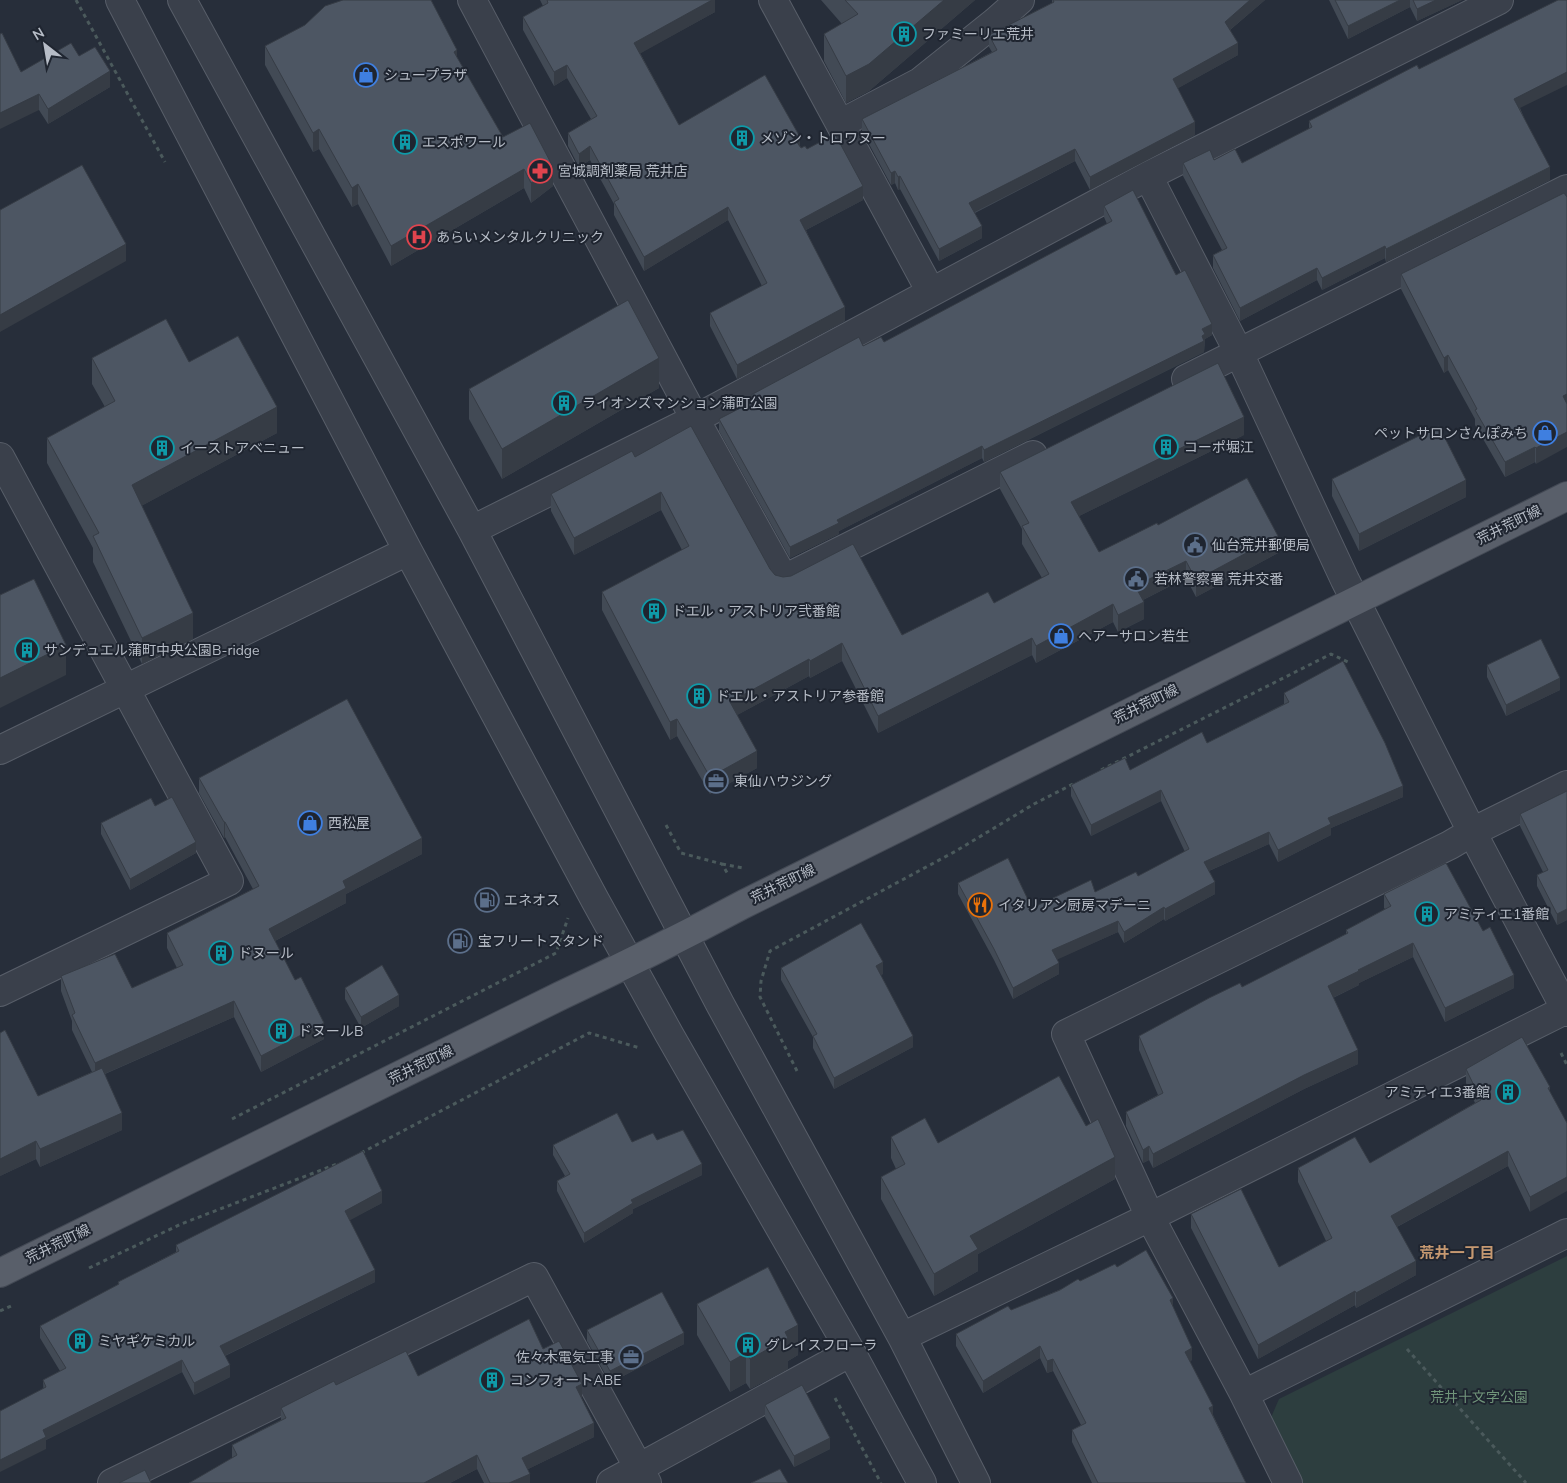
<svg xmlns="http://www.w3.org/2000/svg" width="1567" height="1483" font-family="'Nunito Sans','Noto Sans JP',sans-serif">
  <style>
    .green { fill: #2d3e3f }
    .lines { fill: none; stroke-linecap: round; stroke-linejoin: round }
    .minor-casing { stroke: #585e69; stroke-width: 30 }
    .major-casing { stroke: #434954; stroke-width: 30 }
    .path { stroke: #4b5a5c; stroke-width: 3; stroke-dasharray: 4 4; stroke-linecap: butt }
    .minor { stroke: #3a404b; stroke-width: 28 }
    .major { stroke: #595f6a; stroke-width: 28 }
    .wall { fill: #424a55 }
    .shaded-wall { fill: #363c45 }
    .building { fill: #4d5663; stroke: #363c45 }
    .labels { text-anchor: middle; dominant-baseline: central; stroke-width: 4; stroke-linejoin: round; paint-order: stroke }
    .poi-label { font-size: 14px; fill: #b6bcc6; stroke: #1f2530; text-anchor: start }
    .street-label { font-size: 14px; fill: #b6bcc6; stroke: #1f2530 }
    .park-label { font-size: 14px; fill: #70947a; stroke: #1f2530 }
    .neighbourhood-label { font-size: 15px; font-weight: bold; fill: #c69971; stroke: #1f2530 }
  </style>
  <rect width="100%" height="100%" fill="#272e3a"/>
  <path class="green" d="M1567 1256V1483H1294L1266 1429 1279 1399Z"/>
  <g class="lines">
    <g class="minor-casing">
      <path id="minor" d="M120 0 408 551 595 900 669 1034 851 1352 922 1483
        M182 0 472 530 720 1004 902 1337 976 1483
        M472 0 695 419 784 579 1033 455
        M773 0 931 292
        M840 124 920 82 995 22 1020 0
        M1148 176 1239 353 1345 580 1472 832 1567 1012
        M1186 379 1567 189
        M0 457 229 881 0 992
        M472 530 695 419 1148 176 1499 0
        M0 750 408 551
        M902 1337 1150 1217 1567 1009
        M1244 1394 1567 1233
        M112 1483 534 1277 647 1483
        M611 1483 851 1352
        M1288 1483 1244 1394 1150 1217 1066 1034 1450 845 1472 832 1567 785"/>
    </g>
    <g class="major-casing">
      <path id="major" d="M0 1273 560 996C622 967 684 936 744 904L1567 496"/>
    </g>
    <path class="path" d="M76 0 165 162
      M1101 770 1331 654 1350 663
      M666 825 681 853 722 864 729 876
      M722 864 743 868
      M1561 1053 1567 1065
      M797 1071 760 997 761 981 770 951 956 851 1034 804 1075 783
      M232 1119 556 953 568 918
      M361 1153 589 1033 640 1048
      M89 1268 181 1224 337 1164
      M0 1311 11 1306
      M1407 1349 1526 1483
      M835 1398 881 1483"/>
    <use href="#minor" class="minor"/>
    <use href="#major" class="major"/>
  </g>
  <path class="wall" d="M540 0H715V12L640 53 679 125 800 146 801 148 807 149 863 200 806 230 845 321 737 379 710 326V313L762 286 728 220 644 271 614 215V204L590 160 579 167 568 146V133L591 119 567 78 554 86 523 30V17L543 6Z
    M821 0H975L869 91 846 103 824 61V34L842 24Z
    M1052 0H1265L1230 30 1238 55 1178 88 1195 135 1090 190 1075 161 975 213 982 238 939 261 900 189 898 190 895 183 891 185 862 131V119L992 52 989 47V35L1052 3Z
    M1329 0H1462L1417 21 1410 7 1348 39Z
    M265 46 457 58 503 137 553 186 531 203 524 188 391 266 358 204 352 207 319 149 313 152 265 65Z
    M79 56 110 87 48 124 39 110 21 72Z
    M1419 69 1520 108 1550 180 1386 262 1385 258 1322 290 1317 280 1240 321 1213 268V255L1222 250 1183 176V163L1214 160 1242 163 1309 129V121Z
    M1564 193 1536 464 1535 462 1505 477 1475 425V419L1448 370 1444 373 1401 289V274Z
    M1104 206 1176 275 1212 335 1205 339 1204 352 984 462 982 458 839 531V534L790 558 719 431V419L751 403V395L863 346 884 342 1107 224 1104 217Z
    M92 358 189 362 277 433 141 506 193 639 142 664 93 562V548L47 463V438L105 407 92 384Z
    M659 388 502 479 469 419V389Z
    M1244 435 1079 516 1099 552 1158 525 1278 553 1196 597 1186 578 1143 600 1144 619 1118 632 1113 622 1036 663 1032 655 878 733 842 661 810 678 809 676 737 715 757 768 710 794 677 736 670 740 602 610V592L682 550 661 510 574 555 551 511V494L635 457 770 569 775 575 902 635 994 603 1042 578 1022 544V529L1000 489V472Z
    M1332 479 1466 497 1359 551 1332 496Z
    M1487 665 1560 690 1506 716 1487 677Z
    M1284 693 1403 797 1331 828V835L1278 862 1269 844 1209 871 1215 894 1165 921 1164 919 1124 943 1118 932 1057 959 1059 974 1013 999 994 960 958 894V883L1032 908 1095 892 1138 876 1185 852 1161 801 1091 836 1071 796V785L1130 770 1207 743 1284 704Z
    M199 778 422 854 346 894V903L275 941 324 1039 261 1072 234 1017 105 1074 122 1130 40 1167 36 1159 0 1176 38 1096 92 1072 72 1030V1021L61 991V976L132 988 177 968 167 948V933L253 889 225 837 224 838 199 793Z
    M1567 791V920L1557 925 1537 886V875L1543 872 1520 826V814Z
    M155 806 196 853 130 890 101 834V823Z
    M1384 894 1483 931 1514 988 1445 1022 1413 957 1359 983V985L1333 998 1358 1064 1304 1089 1153 1168 1149 1160 1143 1163 1126 1126V1112L1158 1095 1139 1050V1036L1242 987 1346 934V930L1385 909 1384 908Z
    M781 968 883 974 880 975 913 1047 834 1089 813 1048V1037L781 980Z
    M345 988 399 1006 361 1028 345 999Z
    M1466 1069 1550 1087 1530 1212 1508 1166 1397 1227 1416 1275 1356 1308 1355 1305 1258 1359 1191 1228V1214L1279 1267 1326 1241 1298 1182V1168L1370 1163 1475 1103 1466 1083Z
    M891 1137 938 1143 1115 1179 978 1254V1271L934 1296 881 1199V1177L896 1169 891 1158Z
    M657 1140 702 1175 633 1209V1213L584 1243 557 1191V1181L565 1176 553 1155V1145L632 1142Z
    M382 1203 349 1220 375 1282 225 1356 230 1377 194 1395 182 1372 46 1440V1449L43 1380 60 1371 40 1338V1326L118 1285V1282L176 1252V1245Z
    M1117 1267 1173 1307 1192 1360 1190 1361 1213 1415 1246 1483H1092L1072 1442V1430L1081 1425 1053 1371 1047 1373 1040 1358 983 1393 956 1346V1334L1080 1281Z
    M697 1304 798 1355 788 1361V1369L750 1389 746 1383 730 1392 697 1335Z
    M587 1330 684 1344 610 1383 587 1341Z
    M543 1349 582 1397 581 1398 594 1437 528 1469 530 1483H484L477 1469 450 1483H189L232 1458V1445L281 1420V1408L336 1385 418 1376Z
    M765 1405 830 1449 794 1467 765 1417Z"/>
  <path class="shaded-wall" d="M712 0H715V12L634 57V43Z
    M944 0H975L869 91 846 103V76Z
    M1250 0H1265L1225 34V22Z
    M1400 0H1410V7L1348 39V26Z
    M1436 0H1462L1417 21V9Z
    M1238 43V55L1173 91V79Z
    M457 50V69L454 52Z
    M567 65V78L554 86V72Z
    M110 71V87L48 124V109Z
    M1567 72V85L1514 111V99Z
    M39 94V110L0 129V113Z
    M1195 122V135L1090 190V177Z
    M319 129V149L313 152V133Z
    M800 137V151L796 141Z
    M590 146V160L579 167V154Z
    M1075 149V161L969 215V203Z
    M553 167V186L531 203V183Z
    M1550 167V180L1386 262V249Z
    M524 169V188L391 266V246Z
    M895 171V183L891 185V173Z
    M900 176V189L898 190V177Z
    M358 184V204L352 207V188Z
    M863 186V200L800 233V220Z
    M728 207V220L644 271V257Z
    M982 226V238L939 261V249Z
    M126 244V261L0 332V315Z
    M1385 246V258L1322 290V278Z
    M1317 268V280L1240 321V308Z
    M845 307V321L737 379V365Z
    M1212 324V335L1205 339 1204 352 984 462V450Z
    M1448 355V370L1444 373V358Z
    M659 358V388L502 479V449Z
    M1567 394V409L1563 396Z
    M277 407V433L132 511V485Z
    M1244 417V435L1071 520V502Z
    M1567 432V447L1536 464V448Z
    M982 446V458L839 531V534L790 558V547L837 520Z
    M1535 447V462L1505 477V462Z
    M1466 480V497L1359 551V534Z
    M661 492V510L574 555V538Z
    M1278 536V553L1196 597V580Z
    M1186 561V578L1135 604V586Z
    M1144 602V619L1118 632V615Z
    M1113 604V622L1036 663V646Z
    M193 613V639L142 664V638Z
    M1032 638V655L878 733V716Z
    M842 643V661L810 678V661Z
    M66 645V675L0 708V678Z
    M809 659V676L730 719V702Z
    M1560 678V690L1506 716V705Z
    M677 719V736L670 740V722Z
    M757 751V768L710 794V777Z
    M1403 786V797L1331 828V835L1278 862V850L1328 818Z
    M1161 790V801L1091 836V825Z
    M224 822H225V837L224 838Z
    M1269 832V844L1204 873V862Z
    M422 838V854L346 894V903L269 944V929L343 881Z
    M196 842V853L130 890V879Z
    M1215 882V894L1165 921V909Z
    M1164 907V919L1124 943V932Z
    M1567 909V920L1557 925V914Z
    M1118 921V932L1052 962V950Z
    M1413 943V957L1359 983V985L1328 1000V986L1358 970Z
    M883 962V974L876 978V966Z
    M1059 963V974L1013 999V988Z
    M1514 975V988L1445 1022V1008Z
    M399 995V1006L361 1028V1017Z
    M234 1001V1017L95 1078V1063Z
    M324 1023V1039L261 1072V1056Z
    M913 1036V1047L834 1089V1078Z
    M1358 1050V1064L1304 1089 1153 1168V1154L1304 1075Z
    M122 1113V1130L40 1167V1149Z
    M36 1141V1159L0 1176V1159Z
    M1149 1146V1160L1143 1163V1150Z
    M1508 1151V1166L1391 1230V1216Z
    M1115 1157V1179L978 1254V1271L934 1296V1274L970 1236Z
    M702 1164V1175L633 1209V1213L584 1243V1233L631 1200Z
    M1567 1177V1191L1530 1212V1197Z
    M382 1191V1203L345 1223V1211Z
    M1416 1261V1275L1356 1308V1293Z
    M375 1270V1282L220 1358V1346Z
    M1355 1291V1305L1258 1359V1345Z
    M1173 1298V1310L1170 1300Z
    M798 1325V1355L788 1361V1369L750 1389V1359L785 1332Z
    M684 1333V1344L610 1383V1371Z
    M1040 1346V1358L983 1393V1381Z
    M1192 1348V1360L1185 1364V1352Z
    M746 1353V1383L730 1392V1362Z
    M1053 1359V1371L1047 1373V1361Z
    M182 1360V1372L46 1440V1449L0 1472V1460L43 1430Z
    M230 1365V1377L194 1395V1383Z
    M582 1384V1397L576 1401V1387Z
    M1213 1406V1418L1209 1408Z
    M594 1423V1437L522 1472V1458Z
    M830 1438V1449L794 1467V1456Z
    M477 1455V1469L450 1483H424Z
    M530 1474V1483H509Z"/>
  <path class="building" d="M343 0H431L457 50 454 52 503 137 530 123 553 167 531 183 524 169 391 246 358 184 352 188 319 129 313 133 265 46 305 25 325 6Z
    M547 0H712L634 43 679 125 765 75 800 137 796 141 801 148 805 146 807 149 835 134 863 186 800 220 845 307 737 365 710 313 767 283 728 207 644 257 614 202 619 199 590 146 579 154 568 133 597 116 567 65 554 72 523 17 548 3Z
    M845 0H944L869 64 846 76 824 34 858 14Z
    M1053 0H1250L1225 22 1238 43 1173 79 1195 122 1090 177 1075 149 969 203 982 226 939 249 900 176 898 177 895 171 891 173 862 119 997 50 989 35 1054 2Z
    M1335 0H1400L1348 26Z
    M1413 0H1436L1417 9Z
    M1558 0H1567V72L1514 99 1550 167 1386 249 1385 246 1322 278 1317 268 1240 308 1213 255 1227 248 1183 163 1210 150 1214 160 1235 149 1242 163 1312 127 1309 121 1417 65 1419 69Z
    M2 33 21 72 71 43 79 56 95 47 110 71 48 109 39 94 0 113V34Z
    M82 165 126 244 0 315V210Z
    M1133 190 1176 275 1185 270 1212 324 1202 329 1205 334 1202 336 1204 341 984 450 982 446 837 520 839 523 790 547 719 419 754 401 751 395 859 337 863 346 881 337 884 342 1112 221 1104 206Z
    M1564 193 1567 197V394L1563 396 1567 404V432L1536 448 1535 447 1505 462 1475 410 1477 409 1448 355 1444 358 1401 274Z
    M628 300 659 358 502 449 469 389Z
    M166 319 189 362 238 336 277 407 132 485 193 613 142 638 93 536 99 533 47 438 115 401 92 358Z
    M1218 363 1244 417 1071 502 1099 552 1157 523 1158 525 1247 478 1278 536 1196 580 1186 561 1135 586 1144 602 1118 615 1113 604 1036 646 1032 638 878 716 842 643 810 661 809 659 730 702 757 751 710 777 677 719 670 722 602 592 689 546 661 492 574 538 551 494 632 451 635 457 691 426 770 569 775 575 783 577 791 576 853 544 902 635 988 592 994 603 1049 574 1022 526 1029 523 1000 472Z
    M1439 426 1466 480 1359 534 1332 479Z
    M34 579 66 645 0 678V595Z
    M1541 639 1560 678 1506 705 1487 665Z
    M1343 661 1385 743 1403 786 1328 818 1331 824 1278 850 1269 832 1204 862 1215 882 1165 909 1164 907 1124 932 1118 921 1052 950 1059 963 1013 988 994 949 958 883 1008 858 1032 908 1091 880 1095 892 1136 872 1138 876 1189 849 1161 790 1091 825 1071 785 1125 758 1130 770 1202 732 1207 743 1289 702 1284 693Z
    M347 699 422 838 343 881 346 888 269 929 295 980 301 977 324 1023 261 1056 234 1001 95 1063 72 1015 75 1013 61 976 115 954 132 988 183 965 167 933 259 886 225 822H224L199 778Z
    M1567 791V909L1557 914 1537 875 1548 870 1520 814Z
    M172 797 196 842 130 879 101 823 151 798 155 806Z
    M1446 863 1483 931 1490 927 1514 975 1445 1008 1413 943 1358 970 1359 971 1328 986 1358 1050 1304 1075 1153 1154 1149 1146 1143 1150 1126 1112 1163 1093 1139 1036 1209 998 1240 983 1242 987 1348 933 1346 930 1391 906 1384 894Z
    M861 923 883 962 876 966 913 1036 834 1078 813 1036 817 1034 781 968Z
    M382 965 399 995 361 1017 345 988Z
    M5 1030 38 1096 102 1068 122 1113 40 1149 36 1141 0 1159V1033Z
    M1522 1037 1550 1087 1548 1088 1567 1123V1177L1530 1197 1508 1151 1391 1216 1416 1261 1356 1293 1355 1291 1258 1345 1191 1214 1241 1189 1279 1267 1332 1238 1298 1168 1355 1137 1370 1163 1481 1100 1466 1069Z
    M1059 1076 1086 1126 1098 1119 1115 1157 970 1236 978 1249 934 1274 881 1177 905 1164 891 1137 925 1118 938 1143Z
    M617 1113 632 1142 653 1133 657 1140 683 1130 702 1164 631 1200 633 1203 584 1233 557 1181 570 1174 553 1145Z
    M363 1151 382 1191 345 1211 375 1270 220 1346 230 1365 194 1383 182 1360 43 1430 46 1437 0 1460V1411L46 1387 43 1380 66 1368 40 1326 119 1284 118 1282 179 1251 176 1245Z
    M1146 1250 1173 1298 1170 1300 1192 1348 1185 1352 1213 1406 1209 1408 1246 1483H1098L1072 1430 1086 1423 1053 1359 1047 1361 1040 1346 983 1381 956 1334 1008 1306 1011 1310 1060 1290 1078 1279 1080 1281 1115 1264 1117 1267Z
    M768 1267 798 1325 785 1332 788 1338 750 1359 746 1353 730 1362 697 1304Z
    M662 1292 684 1333 610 1371 587 1330Z
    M529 1319 543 1349 559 1341 582 1384 576 1387 594 1423 522 1458 530 1474 509 1483H490L477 1455 424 1483H189L237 1455 232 1445 286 1418 281 1408 334 1381 336 1385 406 1351 418 1376Z
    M802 1385 830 1438 794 1456 765 1405Z
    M780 1469 788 1483H751Z
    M145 1470 151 1483H119Z"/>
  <defs>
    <g id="building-ring" transform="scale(1.25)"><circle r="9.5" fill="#1f2530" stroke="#0f9aa8" stroke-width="1.5"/><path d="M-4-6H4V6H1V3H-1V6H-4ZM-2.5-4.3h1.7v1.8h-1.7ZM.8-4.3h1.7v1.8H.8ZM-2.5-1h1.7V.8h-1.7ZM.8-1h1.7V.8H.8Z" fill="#0f9aa8"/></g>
    <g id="shop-ring" transform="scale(1.25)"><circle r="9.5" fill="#1f2530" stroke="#3f7fe0" stroke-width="1.5"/><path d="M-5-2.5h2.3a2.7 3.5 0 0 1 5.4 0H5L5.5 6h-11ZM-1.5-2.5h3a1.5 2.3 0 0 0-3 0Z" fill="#3f7fe0"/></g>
    <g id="pharmacy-ring" transform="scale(1.25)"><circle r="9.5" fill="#1f2530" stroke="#e0444e" stroke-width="1.5"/><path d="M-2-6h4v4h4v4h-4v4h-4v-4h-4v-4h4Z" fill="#e0444e"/></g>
    <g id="hospital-ring" transform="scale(1.25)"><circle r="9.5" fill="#1f2530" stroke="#e0444e" stroke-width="1.5"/><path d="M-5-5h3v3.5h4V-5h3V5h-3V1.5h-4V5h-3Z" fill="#e0444e"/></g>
    <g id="civic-ring" transform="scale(1.25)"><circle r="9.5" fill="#1f2530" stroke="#5c6f8a" stroke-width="1.5"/><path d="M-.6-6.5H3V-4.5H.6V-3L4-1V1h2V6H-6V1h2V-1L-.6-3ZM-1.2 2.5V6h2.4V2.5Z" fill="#5c6f8a"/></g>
    <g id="office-ring" transform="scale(1.25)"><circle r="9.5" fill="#1f2530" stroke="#5c6f8a" stroke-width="1.5"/><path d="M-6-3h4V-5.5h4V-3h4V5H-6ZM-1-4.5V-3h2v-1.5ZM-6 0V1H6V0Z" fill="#5c6f8a"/></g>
    <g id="fuel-ring" transform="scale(1.25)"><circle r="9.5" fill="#1f2530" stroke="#5c6f8a" stroke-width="1.5"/><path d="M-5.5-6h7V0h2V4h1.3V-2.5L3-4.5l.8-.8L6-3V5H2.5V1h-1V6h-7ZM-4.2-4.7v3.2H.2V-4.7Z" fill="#5c6f8a"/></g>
    <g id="restaurant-ring" transform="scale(1.25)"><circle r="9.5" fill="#1f2530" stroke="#e8710a" stroke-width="1.5"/><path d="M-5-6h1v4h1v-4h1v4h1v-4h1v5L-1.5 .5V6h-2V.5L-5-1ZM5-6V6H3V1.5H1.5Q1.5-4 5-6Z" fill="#e8710a"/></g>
  </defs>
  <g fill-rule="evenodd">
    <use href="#building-ring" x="904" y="34"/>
    <use href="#shop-ring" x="366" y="75"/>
    <use href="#building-ring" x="742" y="138"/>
    <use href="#building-ring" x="405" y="142"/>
    <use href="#pharmacy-ring" x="540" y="171"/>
    <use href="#hospital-ring" x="419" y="237"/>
    <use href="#building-ring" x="564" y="403"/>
    <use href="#shop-ring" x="1545" y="433"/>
    <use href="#building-ring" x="1166" y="447"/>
    <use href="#building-ring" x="162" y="448"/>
    <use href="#civic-ring" x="1195" y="545"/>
    <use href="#civic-ring" x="1136" y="579"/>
    <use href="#building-ring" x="654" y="611"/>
    <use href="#shop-ring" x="1061" y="636"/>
    <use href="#building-ring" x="27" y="650"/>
    <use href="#building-ring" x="699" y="696"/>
    <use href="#office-ring" x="716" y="781"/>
    <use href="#shop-ring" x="310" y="823"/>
    <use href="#fuel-ring" x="487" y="900"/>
    <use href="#restaurant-ring" x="980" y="905"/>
    <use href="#building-ring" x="1427" y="914"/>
    <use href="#fuel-ring" x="460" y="941"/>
    <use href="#building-ring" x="221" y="953"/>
    <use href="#building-ring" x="281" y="1031"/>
    <use href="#building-ring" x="1508" y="1092"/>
    <use href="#building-ring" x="80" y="1341"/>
    <use href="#building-ring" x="748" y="1345"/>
    <use href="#office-ring" x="631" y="1357"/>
    <use href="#building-ring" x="492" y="1380"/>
  </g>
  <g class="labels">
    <g class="poi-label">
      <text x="922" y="34">ファミーリエ荒井</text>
      <text x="384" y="75">シュープラザ</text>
      <text x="760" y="138">メゾン・トロワヌー</text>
      <text x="422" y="142">エスポワール</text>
      <text x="558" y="171">宮城調剤薬局 荒井店</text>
      <text x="436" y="237">あらいメンタルクリニック</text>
      <text x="582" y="403">ライオンズマンション蒲町公園</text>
      <text x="1528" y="433" text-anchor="end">ペットサロンさんぽみち</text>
      <text x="1184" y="447">コーポ堀江</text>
      <text x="180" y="448">イーストアベニュー</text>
      <text x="1212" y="545">仙台荒井郵便局</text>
      <text x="1154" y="579">若林警察署 荒井交番</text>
      <text x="672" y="611">ドエル・アストリア弐番館</text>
      <text x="1078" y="636">ヘアーサロン若生</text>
      <text x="44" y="650">サンデュエル蒲町中央公園B-ridge</text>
      <text x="716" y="696">ドエル・アストリア参番館</text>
      <text x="734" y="781">東仙ハウジング</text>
      <text x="328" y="823">西松屋</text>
      <text x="504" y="900">エネオス</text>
      <text x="998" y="905">イタリアン厨房マデーニ</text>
      <text x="1444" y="914">アミティエ1番館</text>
      <text x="478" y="941">宝フリートスタンド</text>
      <text x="238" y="953">ドヌール</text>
      <text x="298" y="1031">ドヌールB</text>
      <text x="1490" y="1092" text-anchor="end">アミティエ3番館</text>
      <text x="98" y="1341">ミヤギケミカル</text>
      <text x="766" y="1345">グレイスフローラ</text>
      <text x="614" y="1357" text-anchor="end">佐々木電気工事</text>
      <text x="510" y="1380">コンフォートABE</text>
    </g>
    <g class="street-label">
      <text transform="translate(1509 525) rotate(-26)">荒井荒町線</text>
      <text transform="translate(1146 704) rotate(-26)">荒井荒町線</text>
      <text transform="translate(783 884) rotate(-26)">荒井荒町線</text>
      <text transform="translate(421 1065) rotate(-26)">荒井荒町線</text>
      <text transform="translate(58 1244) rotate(-26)">荒井荒町線</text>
    </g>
    <g class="park-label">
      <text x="1479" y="1397">荒井十文字公園</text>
    </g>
    <g class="neighbourhood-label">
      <text x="1457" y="1253">荒井一丁目</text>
    </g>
  </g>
  <g transform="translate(45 45) rotate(329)" stroke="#1f2530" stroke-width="4" paint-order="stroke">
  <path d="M0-4L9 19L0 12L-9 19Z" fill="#b6bcc6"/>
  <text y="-8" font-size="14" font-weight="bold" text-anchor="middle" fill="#b6bcc6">N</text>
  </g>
</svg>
